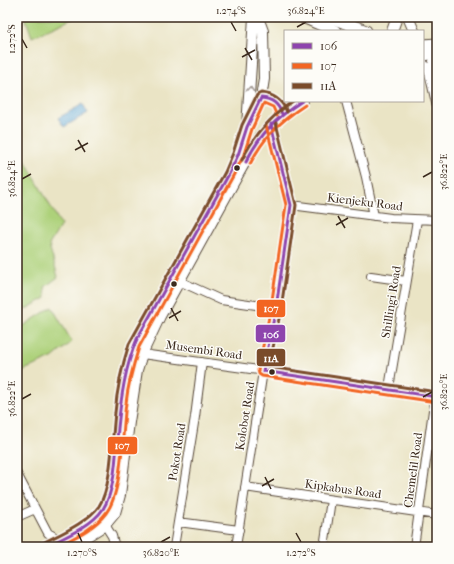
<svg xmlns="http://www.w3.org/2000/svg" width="454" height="564" font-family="'IM FELL French Canon',serif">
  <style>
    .grass { fill: #add17a; stroke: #747e4c }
    .water { fill: #59a1cf; stroke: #4a6676 }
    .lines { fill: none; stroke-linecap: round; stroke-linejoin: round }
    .minor-casing { stroke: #554637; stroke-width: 10 }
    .major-casing { stroke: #554637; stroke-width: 12 }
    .highway-casing { stroke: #554637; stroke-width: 13 }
    .minor { stroke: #fff; stroke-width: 8 }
    .major { stroke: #fff; stroke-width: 10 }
    .highway { stroke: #fff; stroke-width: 11 }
    .bus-1-casing { stroke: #fdfcf7; stroke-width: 6 }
    .bus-2-casing { stroke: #fdfcf7; stroke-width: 6 }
    .bus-3-casing { stroke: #fdfcf7; stroke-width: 6 }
    .bus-1 { stroke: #8e44ad; stroke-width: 3 }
    .bus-2 { stroke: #f26522; stroke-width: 3 }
    .bus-3 { stroke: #7a4b2a; stroke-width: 3 }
    .oneway { stroke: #a79f9a }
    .ticks { fill: none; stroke: #3b2a1e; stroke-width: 1.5 }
    .bus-dot { fill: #3b2a1e; stroke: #fdfcf7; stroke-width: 1.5 }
    .labels { text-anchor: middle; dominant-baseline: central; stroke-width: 3; stroke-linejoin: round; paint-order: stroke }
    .street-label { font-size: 12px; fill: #3b2a1e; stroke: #fdfcf7 }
    .line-badge { stroke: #fdfcf7; stroke-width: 1.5 }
    .badge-label { font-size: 11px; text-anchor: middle; font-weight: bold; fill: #fff }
    .neatline { fill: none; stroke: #3b2a1e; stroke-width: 1.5 }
    .ticks-label { font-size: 10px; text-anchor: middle; fill: #3b2a1e }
  </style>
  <rect width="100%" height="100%" fill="#fdfcf7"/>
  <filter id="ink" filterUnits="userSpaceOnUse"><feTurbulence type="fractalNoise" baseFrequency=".025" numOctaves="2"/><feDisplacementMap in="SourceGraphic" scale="8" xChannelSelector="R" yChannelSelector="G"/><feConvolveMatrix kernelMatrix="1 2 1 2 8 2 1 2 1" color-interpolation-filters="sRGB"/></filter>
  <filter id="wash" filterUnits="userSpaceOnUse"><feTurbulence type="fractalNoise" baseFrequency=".012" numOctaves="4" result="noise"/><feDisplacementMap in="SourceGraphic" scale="16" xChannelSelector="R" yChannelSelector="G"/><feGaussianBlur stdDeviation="0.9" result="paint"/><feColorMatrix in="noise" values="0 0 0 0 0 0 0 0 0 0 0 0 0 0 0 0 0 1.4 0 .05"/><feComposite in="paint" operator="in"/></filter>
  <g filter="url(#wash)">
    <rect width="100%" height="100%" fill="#eae4c5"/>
    <path class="grass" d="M25 17H76L32 37Z
      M17 146 61 225 49 245 58 277 45 287 46 298 17 314Z
      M52 307 72 342 52 358 17 373V330Z"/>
    <path class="water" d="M83 104 88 113 64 127 58 118Z"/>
  </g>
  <g filter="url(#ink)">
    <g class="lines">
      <g class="minor-casing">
        <path id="minor" d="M423 62 429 73 437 107
          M429 73 436 53
          M346 101 366 177 374 216
          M291 205 391 218 437 220
          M371 276 406 281
          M179 281 221 300 276 308
          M142 354 389 388 437 397
          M389 388 417 220
          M17 474 48 533 57 538 64 537
          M245 487 437 515
          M17 517 35 509
          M178 522 239 530
          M105 525 112 536 115 547
          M174 547 195 417 202 362
          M236 547 263 371 276 308 284 258 291 205 271 124
          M324 547 331 500
          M414 547 435 396"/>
      </g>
      <g class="major-casing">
        <path id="major" d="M408 17 414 31
          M392 31 397 17
          M261 98C273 99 278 102 282 114
          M249 122 261 98 264 79 263 31 260 23 255 17
          M45 547C60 539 94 523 103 509 112 496 114 467 116 451 119 418 121 383 132 352 137 334 150 318 159 301 182 259 206 216 229 174L238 155 247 127 254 17
          M70 547 105 525 115 513 120 495 129 422 137 370 142 354 160 316 236 178 258 139 271 124 282 114 302 101"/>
      </g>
      <g class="highway-casing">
        <path id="highway" d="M303 17 335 31
          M330 17 366 31
          M423 45 437 44
          M423 55 437 53"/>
      </g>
      <use href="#minor" class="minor"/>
      <use href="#major" class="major"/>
      <use href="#highway" class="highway"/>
      <g class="bus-1-casing">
        <path id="bus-1" d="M271 124 291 205 276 308 263 371 437 397
          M246 162C260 134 276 118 302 101
          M45 547C63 538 92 526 103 509 116 489 116 451 118 428 121 398 125 367 137 339L229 174 238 155 247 127 261 98C272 99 278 103 282 114"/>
      </g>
      <g class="bus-2-casing">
        <path id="bus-2" d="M266 125 286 205 271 307 258 370 259 374 262 376 436 402
          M250 164C264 137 279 122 305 105
          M56 547C73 538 94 529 106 513 123 491 122 432 126 403 128 384 133 366 139 347L233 176 243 157 252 129 264 103 273 107 277 116"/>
      </g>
      <g class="bus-3-casing">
        <path id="bus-3" d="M276 123 296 205 281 309 269 367 437 392
          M242 160C254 135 270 117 293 101
          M43 543C60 534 88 522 99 506 112 486 112 437 115 413 117 389 122 366 129 344L225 172 233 153 242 125 257 95 261 93C274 94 282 100 287 112"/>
      </g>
      <use href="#bus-1" class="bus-1"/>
      <use href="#bus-2" class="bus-2"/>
      <use href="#bus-3" class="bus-3"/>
    </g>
    <defs><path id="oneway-chevron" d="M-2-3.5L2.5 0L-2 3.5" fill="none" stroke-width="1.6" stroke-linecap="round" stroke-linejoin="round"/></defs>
    <use class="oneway" href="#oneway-chevron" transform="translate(250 89) rotate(-86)"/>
  </g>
  <path class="ticks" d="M231 22 236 31M297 27 306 22M22 39 27 48M245 48 252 60M242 57 255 50M78 140 85 152M75 150 88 143M423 177 432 172M22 179 31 174M338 216 345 228M336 225 348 218M171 308 178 321M169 318 181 311M423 397 432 392M22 399 31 394M265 477 271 489M262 486 274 479M78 533 82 542M296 533 301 542M161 542 170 537"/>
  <g class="bus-dot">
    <circle cx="237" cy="168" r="3.5"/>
    <circle cx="174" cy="284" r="3.5"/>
    <circle cx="272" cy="372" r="3.5"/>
  </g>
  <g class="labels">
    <g class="street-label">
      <text transform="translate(365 202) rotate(7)">Kienjeku Road</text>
      <text transform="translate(391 302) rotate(-81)">Shillingi Road</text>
      <text transform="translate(204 350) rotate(8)">Musembi Road</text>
      <text transform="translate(245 416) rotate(-81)">Kolobot Road</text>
      <text transform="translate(177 452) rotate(-81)">Pokot Road</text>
      <text transform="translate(413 470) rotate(-82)">Chemelil Road</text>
      <text transform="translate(343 489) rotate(8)">Kipkabus Road</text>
    </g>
  </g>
  <g class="line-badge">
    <rect x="256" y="299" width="30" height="19" rx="4" fill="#f26522"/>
    <rect x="255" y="324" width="31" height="19" rx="4" fill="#8e44ad"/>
    <rect x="256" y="348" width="30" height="19" rx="4" fill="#7a4b2a"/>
    <rect x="107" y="436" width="31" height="19" rx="4" fill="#f26522"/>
  </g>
  <g class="badge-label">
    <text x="271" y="312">107</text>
    <text x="271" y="338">106</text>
    <text x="271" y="362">11A</text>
    <text x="122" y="449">107</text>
  </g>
  <rect width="454" height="564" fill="none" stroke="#fdfcf7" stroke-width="44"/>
  <rect x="284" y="30" width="140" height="72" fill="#fdfcf7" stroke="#afa8a0"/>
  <rect x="292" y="43" width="20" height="6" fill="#8e44ad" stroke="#afa8a0"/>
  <text x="320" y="50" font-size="12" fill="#3b2a1e">106</text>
  <rect x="292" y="63" width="20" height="6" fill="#f26522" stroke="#afa8a0"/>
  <text x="320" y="70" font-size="12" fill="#3b2a1e">107</text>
  <rect x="292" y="83" width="20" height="6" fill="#7a4b2a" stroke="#afa8a0"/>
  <text x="320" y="90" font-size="12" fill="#3b2a1e">11A</text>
  <rect x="22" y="22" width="410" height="520" class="neatline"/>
  <g class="ticks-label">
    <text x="231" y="14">1.274°S</text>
    <text x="306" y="14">36.824°E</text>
    <text transform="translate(11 39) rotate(-90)" y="4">1.272°S</text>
    <text transform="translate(443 172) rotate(-90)" y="4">36.822°E</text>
    <text transform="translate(11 179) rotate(-90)" y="4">36.824°E</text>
    <text transform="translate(443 392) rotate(-90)" y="4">36.820°E</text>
    <text transform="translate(11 399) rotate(-90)" y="4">36.822°E</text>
    <text x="82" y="556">1.270°S</text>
    <text x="161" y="556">36.820°E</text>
    <text x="301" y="556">1.272°S</text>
  </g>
</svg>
